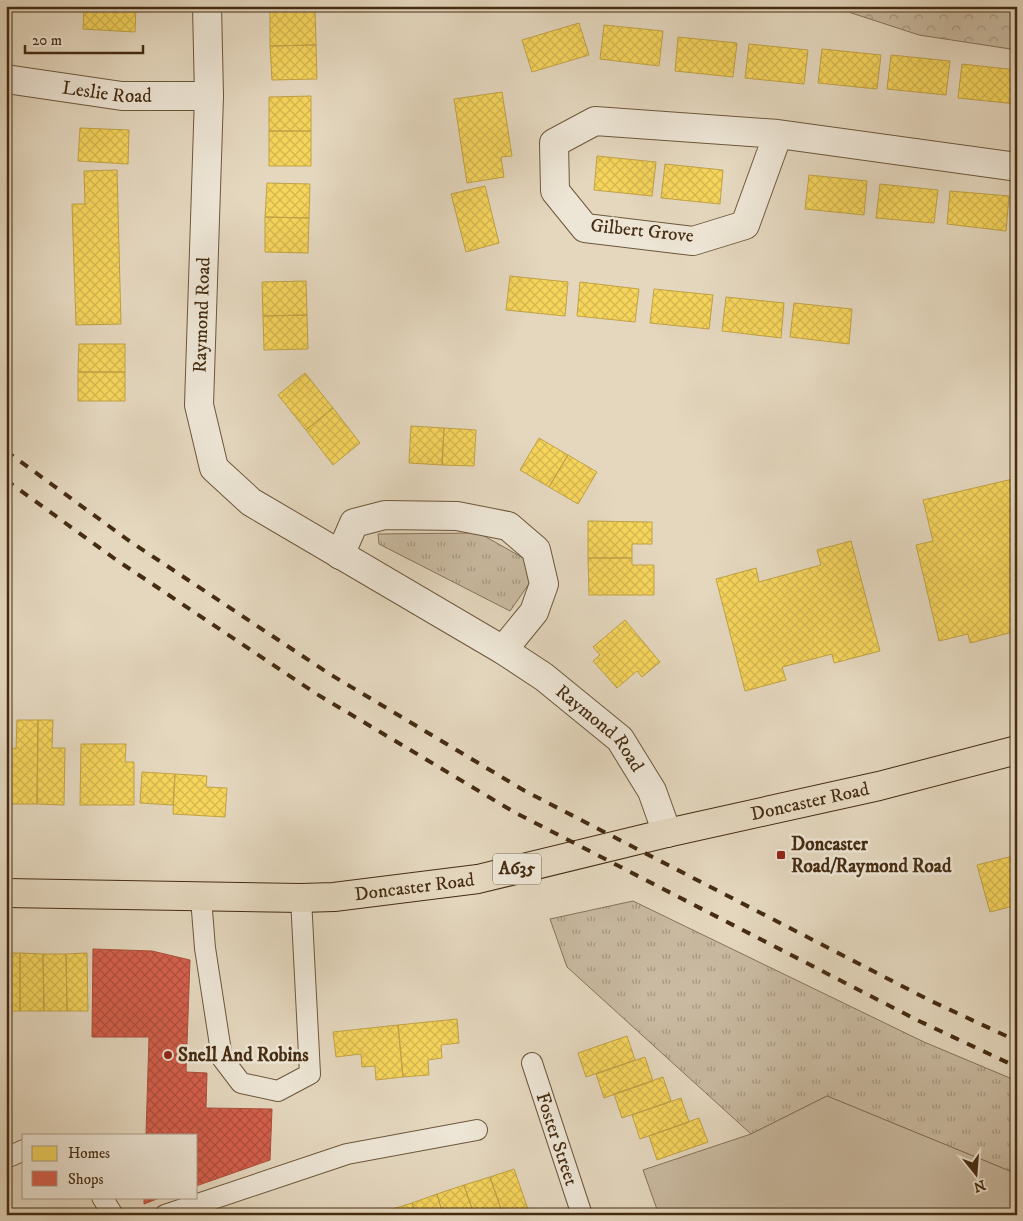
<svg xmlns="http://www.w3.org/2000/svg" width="1023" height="1221" font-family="'IM FELL DW Pica',serif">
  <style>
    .grass { fill: url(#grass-tufts); stroke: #877359 }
    .forest { fill: url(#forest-crowns); stroke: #877359 }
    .garden { fill: #c9baa1; stroke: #877359 }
    .homes { fill: url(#homes-cross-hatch); stroke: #c1a246 }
    .shops { fill: url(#shops-cross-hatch); stroke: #aa503b }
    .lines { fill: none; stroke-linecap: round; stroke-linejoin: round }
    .lane-casing { stroke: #6d573c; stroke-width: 22 }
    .street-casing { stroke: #6d573c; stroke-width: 30 }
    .highway-casing { stroke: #452c11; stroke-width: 30 }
    .lane { stroke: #ede5d5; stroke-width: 20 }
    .street { stroke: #ede5d5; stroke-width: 28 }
    .highway { stroke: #e4d7be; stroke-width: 28 }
    .rail { stroke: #452c11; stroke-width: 4; stroke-dasharray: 9 9; stroke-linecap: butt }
    .poi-dot { fill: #8f2418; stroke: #ede5d5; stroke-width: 2 }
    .labels { text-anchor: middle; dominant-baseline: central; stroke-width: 5; stroke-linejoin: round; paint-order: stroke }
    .shield { fill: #ede5d5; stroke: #77644c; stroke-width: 1 }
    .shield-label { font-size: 18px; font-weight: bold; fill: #452c11 }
    .street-label { font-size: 19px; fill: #452c11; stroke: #ede5d5 }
    .poi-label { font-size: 19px; font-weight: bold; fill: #452c11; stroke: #ede5d5; text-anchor: start }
  </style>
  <defs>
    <pattern id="grass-tufts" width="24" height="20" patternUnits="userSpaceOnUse" patternTransform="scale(1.25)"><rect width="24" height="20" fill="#c9baa1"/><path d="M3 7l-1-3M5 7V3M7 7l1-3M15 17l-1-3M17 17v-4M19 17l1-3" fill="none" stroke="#a59782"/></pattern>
    <pattern id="forest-crowns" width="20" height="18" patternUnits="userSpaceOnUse" patternTransform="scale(1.25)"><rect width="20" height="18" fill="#c9baa1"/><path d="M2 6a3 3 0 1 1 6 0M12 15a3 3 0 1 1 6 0" fill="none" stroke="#a59782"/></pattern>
    <pattern id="homes-cross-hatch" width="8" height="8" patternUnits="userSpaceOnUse" patternTransform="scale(1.25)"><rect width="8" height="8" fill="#f6d55c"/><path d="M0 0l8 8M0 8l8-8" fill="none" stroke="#d4b74f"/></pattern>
    <pattern id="shops-cross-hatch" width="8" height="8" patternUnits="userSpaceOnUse" patternTransform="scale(1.25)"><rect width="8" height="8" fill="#d6604d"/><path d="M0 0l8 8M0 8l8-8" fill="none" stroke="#af4f3f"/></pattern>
  </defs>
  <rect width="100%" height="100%" fill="#e4d7be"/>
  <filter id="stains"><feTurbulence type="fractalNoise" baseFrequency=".004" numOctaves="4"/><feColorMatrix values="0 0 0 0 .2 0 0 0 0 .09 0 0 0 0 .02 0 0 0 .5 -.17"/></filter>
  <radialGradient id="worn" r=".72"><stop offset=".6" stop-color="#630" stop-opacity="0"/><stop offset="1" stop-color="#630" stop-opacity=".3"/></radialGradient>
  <path class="grass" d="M479 533 525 559 531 581 510 611 379 544 378 534Z
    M633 901 924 1042 1017 1081V1174L827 1096 751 1134 567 967 550 919Z"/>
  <path class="forest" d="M830 6H1017V50L919 35Z"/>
  <path class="garden" d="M827 1096 1017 1174V1215H659L643 1170 751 1134Z"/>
  <path class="homes" d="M84 6H136L135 32 83 29Z
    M315 10 316 45 270 46V11Z
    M579 23 589 55 532 72 522 40Z
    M604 25 663 31 659 66 600 59Z
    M678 37 737 43 733 77 675 71Z
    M749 44 808 50 804 84 745 78Z
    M316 45 317 79 272 80 270 46Z
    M822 49 881 55 877 89 818 83Z
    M891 55 950 61 946 95 887 89Z
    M962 64 1017 70V104L958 98Z
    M502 92 512 156 501 157 504 177 467 183 454 99Z
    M311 96V131H269V97Z
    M80 128 129 130 128 164 78 161Z
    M269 131H311V166H269Z
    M597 156 656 162 652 196 594 190Z
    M665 164 723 170 720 204 661 198Z
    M117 170 121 324 76 325 72 204H85L84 171Z
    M809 175 867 181 864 215 805 209Z
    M267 183 310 184 309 218 265 217Z
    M880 184 938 190 934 223 876 218Z
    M485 186 499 243 466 252 451 194Z
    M950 191 1009 196 1006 231 947 224Z
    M265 217 309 218 308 253 265 252Z
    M510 276 568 282 565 316 506 310Z
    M306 281 307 315 263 316 262 282Z
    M580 282 639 289 635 322 577 316Z
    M654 289 713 295 709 329 650 323Z
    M726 297 784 303 781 338 722 331Z
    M794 303 852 309 849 344 790 337Z
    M307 315 308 349 264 350 263 316Z
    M79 344H125V372H78Z
    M78 372H125V401H78Z
    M305 373 333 408 306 430 278 395Z
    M333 408 360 443 333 465 306 430Z
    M411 426 444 428 442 465 409 463Z
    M444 428 476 430 474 466 442 465Z
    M539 438 568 455 549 487 520 470Z
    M568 455 597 472 578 504 549 487Z
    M1017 478V631L970 643 968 634 939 641 916 545 933 541 923 500Z
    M588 521 652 522V544H632V558H588Z
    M851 541 880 651 834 663 832 654 782 667 786 680 745 691 716 579 756 568 759 582 821 565 817 550Z
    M588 558H632V565H654V595H589Z
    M625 620 660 662 642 677 637 671 617 688 593 661 600 655 593 647Z
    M17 720H38L37 804H9L10 748 16 749Z
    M38 720H53L52 748H65L64 805 37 804Z
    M81 744H126L125 762H134V805H80Z
    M142 772 175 774 173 805 140 803Z
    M175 774 207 776 206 787 227 788 225 817 173 814Z
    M1017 855V905L990 912 977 865Z
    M6 953H20V1011H6Z
    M20 953 43 954 44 1011H20Z
    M87 953 88 1011H67L66 954Z
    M43 954H66L67 1011H44Z
    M457 1019 459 1043 441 1045 442 1058 428 1060 429 1075 403 1077 398 1025Z
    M398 1025 403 1077 376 1080 375 1066 362 1067 361 1054 336 1057 333 1032Z
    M627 1036 635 1060 586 1077 578 1053Z
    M645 1057 653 1081 604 1098 596 1074Z
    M663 1077 671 1101 622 1118 614 1094Z
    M681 1098 689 1122 640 1139 632 1115Z
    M699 1118 708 1142 657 1160 649 1136Z
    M514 1169 530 1215H503L490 1177Z
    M490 1177 503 1215H474L464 1185Z
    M464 1185 474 1215H443L437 1194Z
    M437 1194 443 1215H416L412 1203Z
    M412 1203 416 1215H391L389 1210Z
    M389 1210 391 1215H374Z"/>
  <path class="shops" d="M93 949 152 951 190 960 186 1072 207 1073 206 1108 272 1109 270 1160 196 1186V1135H146L149 1037H92Z
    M144 1197H162L144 1204Z"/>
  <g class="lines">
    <g class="lane-casing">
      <g id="lane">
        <path d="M201 898 205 948 222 1058 241 1083 278 1091 310 1074 301 898"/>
        <path id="s1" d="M532 1063 582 1215"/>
        <path d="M6 1158 24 1150"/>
        <path d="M102 1197 113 1215"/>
        <path d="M165 1215 347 1154 477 1130"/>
      </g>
    </g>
    <g class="street-casing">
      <g id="street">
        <path id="s2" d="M207 6 209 96 199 405 214 468 251 502 503 650 544 677 620 739 652 791 667 833"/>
        <path id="s3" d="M6 79 122 96H209"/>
        <path d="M778 134 745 225 693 241 585 228 555 191 554 143 595 121 778 134 1017 167"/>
        <path d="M340 555 354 523 385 515 457 516 508 526 536 550 544 584 534 612 503 650"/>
      </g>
    </g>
    <g class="highway-casing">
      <g id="highway">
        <path id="s4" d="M6 893 301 898 334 897 478 879 667 833 879 786 1017 750"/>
      </g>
    </g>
    <use href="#lane" class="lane"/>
    <use href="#street" class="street"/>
    <use href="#highway" class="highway"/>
    <path class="rail" d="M6 451 128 540 328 673 525 791 929 1000 1017 1041
      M6 480 115 559 315 693 514 812 919 1021 1017 1067"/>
  </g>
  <g class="poi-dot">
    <rect x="776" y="850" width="10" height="10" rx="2.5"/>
    <circle cx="168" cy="1055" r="5"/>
  </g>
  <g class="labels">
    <rect class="shield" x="493" y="853.5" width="48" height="31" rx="4"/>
    <g class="shield-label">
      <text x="517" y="869">A635</text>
    </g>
    <g class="street-label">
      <text stroke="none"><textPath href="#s3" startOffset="102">Leslie Road</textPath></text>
      <text transform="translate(642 231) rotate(6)">Gilbert Grove</text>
      <text transform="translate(202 315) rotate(-88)">Raymond Road</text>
      <text stroke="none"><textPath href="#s2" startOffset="932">Raymond Road</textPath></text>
      <text stroke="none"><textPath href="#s4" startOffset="814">Doncaster Road</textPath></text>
      <text stroke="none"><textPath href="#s4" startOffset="409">Doncaster Road</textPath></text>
      <text stroke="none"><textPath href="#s1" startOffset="80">Foster Street</textPath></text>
    </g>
    <g class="poi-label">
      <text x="791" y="844">Doncaster<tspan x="791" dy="22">Road/Raymond Road</tspan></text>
      <text x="178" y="1055">Snell And Robins</text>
    </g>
  </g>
  <rect width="1023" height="1221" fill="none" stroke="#e4d7be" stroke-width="25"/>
  <rect x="8" y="8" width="1008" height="1206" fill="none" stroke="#452c11" stroke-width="2.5"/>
  <rect x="12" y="12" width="998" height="1196" fill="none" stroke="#452c11"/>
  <rect x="22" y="1134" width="175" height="65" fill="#ede5d5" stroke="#aa9b87"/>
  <rect x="32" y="1146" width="25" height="15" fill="#f6d55c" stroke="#aa9b87"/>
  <text x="68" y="1158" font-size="15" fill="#452c11">Homes</text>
  <rect x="32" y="1171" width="25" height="15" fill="#d6604d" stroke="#aa9b87"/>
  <text x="68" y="1184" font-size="15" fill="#452c11">Shops</text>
  <g transform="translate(976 1174) rotate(163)" stroke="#ede5d5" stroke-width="4" paint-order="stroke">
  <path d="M0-4L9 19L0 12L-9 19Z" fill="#452c11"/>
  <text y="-8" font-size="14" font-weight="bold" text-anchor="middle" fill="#452c11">N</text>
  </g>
  <path d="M25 45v8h118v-8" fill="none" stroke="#452c11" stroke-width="2.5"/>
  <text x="32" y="45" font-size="15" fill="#452c11" stroke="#ede5d5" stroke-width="4" paint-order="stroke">20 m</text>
  <rect width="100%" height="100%" filter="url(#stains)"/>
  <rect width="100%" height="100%" fill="url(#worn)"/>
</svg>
